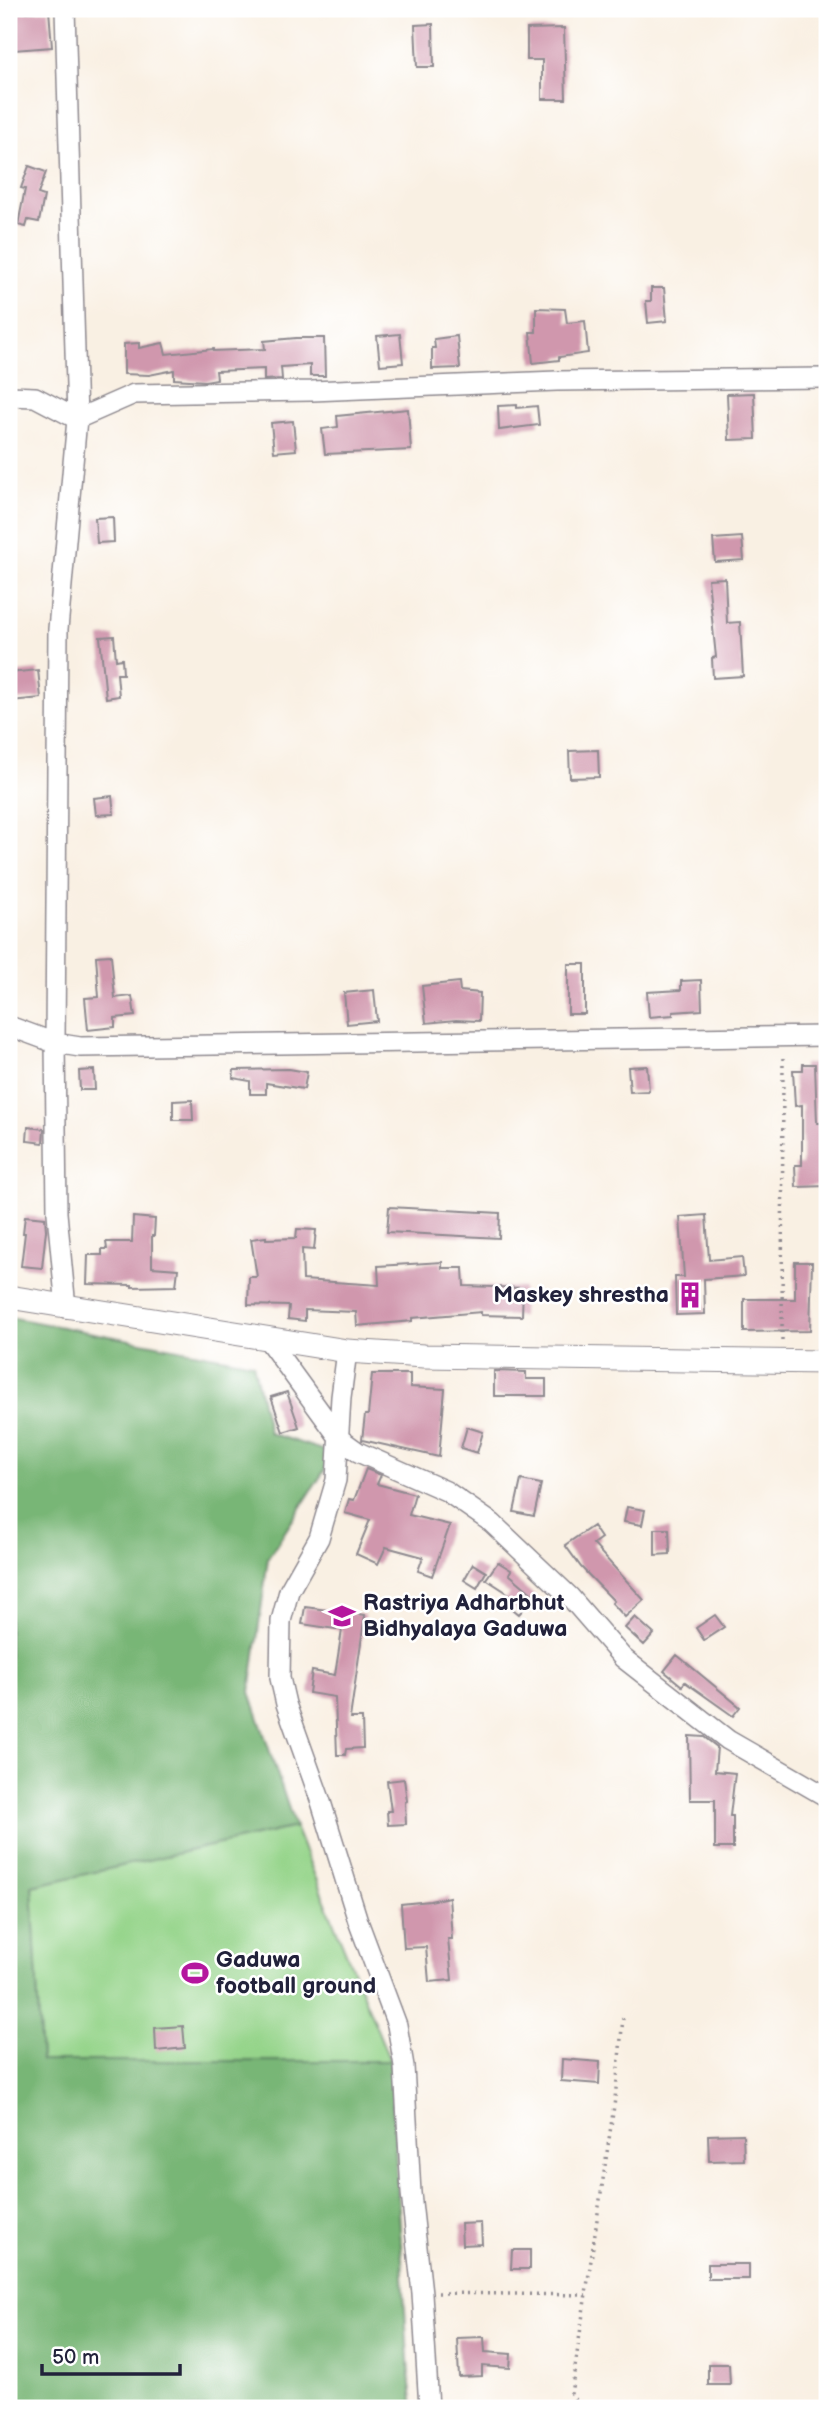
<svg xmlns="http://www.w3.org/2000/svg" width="836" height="2417" font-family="'Balsamiq Sans',sans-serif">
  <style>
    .green { fill: #95d48a; stroke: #5c7b62; stroke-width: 2 }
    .forest { fill: #78b676; stroke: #4d6c58; stroke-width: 2 }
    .building { fill: #d097ad }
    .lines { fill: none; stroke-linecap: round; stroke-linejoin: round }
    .minor-casing { stroke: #8e898f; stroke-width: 22 }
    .tertiary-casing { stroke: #8e898f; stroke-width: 25 }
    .path { stroke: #8e898f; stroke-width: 3.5; stroke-dasharray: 2 5; stroke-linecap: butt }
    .minor { stroke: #fff; stroke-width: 19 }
    .tertiary { stroke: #fff; stroke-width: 23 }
    .labels { text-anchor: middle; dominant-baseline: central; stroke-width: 5; stroke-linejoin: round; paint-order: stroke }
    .poi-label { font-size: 23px; font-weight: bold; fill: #22223b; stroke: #fff; text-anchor: start }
  </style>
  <rect width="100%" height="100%" fill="#fff"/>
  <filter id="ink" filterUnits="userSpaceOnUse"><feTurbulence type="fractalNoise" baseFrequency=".0143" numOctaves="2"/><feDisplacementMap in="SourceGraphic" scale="14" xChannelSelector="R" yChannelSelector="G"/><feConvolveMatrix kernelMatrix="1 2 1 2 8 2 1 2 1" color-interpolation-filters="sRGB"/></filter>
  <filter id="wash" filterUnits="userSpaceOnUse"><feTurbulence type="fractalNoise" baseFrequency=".00686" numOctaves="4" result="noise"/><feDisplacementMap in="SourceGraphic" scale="28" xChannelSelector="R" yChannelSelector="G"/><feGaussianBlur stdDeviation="1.57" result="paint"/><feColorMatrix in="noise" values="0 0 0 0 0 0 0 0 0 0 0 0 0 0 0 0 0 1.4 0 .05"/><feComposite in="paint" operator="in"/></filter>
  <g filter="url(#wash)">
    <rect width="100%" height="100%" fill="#f9f0e3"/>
    <path class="green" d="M295 1827 390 2061H41L32 1886Z"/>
    <path class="forest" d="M9 1317 253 1363 269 1433 335 1454 268 1558 250 1692 295 1827 32 1886 41 2061H390L409 2375 413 2408H9Z"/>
    <g id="blocks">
      <path class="building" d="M49 10 52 47 14 50 11 13Z
        M433 24 434 67H417L415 25Z
        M564 28 566 99H542V60H527V29Z
        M29 166 46 172 38 194 44 196 39 222 28 220 26 227 18 225 25 189 21 188Z
        M651 288H664L667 321 648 323 646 301H651Z
        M536 308 565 309 567 323 585 321 588 353 559 357V360L533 363 530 332H536Z
        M400 334 403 363 380 365 377 336Z
        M457 336 460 368 432 369V348H435L434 339Z
        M296 338H324L325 376H310V365L281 367 282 379 264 380V369L216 371 217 379 205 381 174 379V370L149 375 124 374V344L139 343V348L163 343 166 354 213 349V351L265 349 264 341Z
        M754 393 756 439 729 440 727 394Z
        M517 405V408L537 406 539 425 499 430 498 406Z
        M408 409 411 450 325 454 322 429 338 427 337 416Z
        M293 421 296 450 274 452 271 423Z
        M113 517 114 542 97 543 95 518Z
        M742 537 744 560 715 562 713 539Z
        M725 578 727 623 740 622 743 676 713 678 712 658 716 657 708 579Z
        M114 636 116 660 122 659 123 674H117L119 696 106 698 100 637Z
        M38 670 41 698 11 701 9 673Z
        M598 750 599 777 570 778 569 751Z
        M112 796 114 814 96 815 94 798Z
        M111 955 115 998 132 996 135 1016 115 1018V1027L88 1030 85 998 99 997 96 956Z
        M568 964H585V1014H568Z
        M701 980 702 1010 673 1012V1015L649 1017 647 992 681 990V981Z
        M459 982 460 991 480 993 479 1021 456 1020 426 1023 422 986Z
        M374 990 377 1021 347 1024 344 993Z
        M803 1064H815L817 1123H827V1186L796 1187 795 1165H802V1105L795 1106 793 1070H803Z
        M647 1066 649 1091 630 1092 628 1067Z
        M289 1069 307 1072 304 1089 266 1083V1094H250V1081L233 1078 234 1070Z
        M94 1070 95 1090H80L79 1071Z
        M192 1100 193 1120H173V1101Z
        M28 1127 44 1129 43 1143 27 1141Z
        M389 1207 500 1213 499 1238 387 1232Z
        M706 1215 709 1260 742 1257 744 1276 704 1279 705 1314 676 1315 675 1277H684L680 1217Z
        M25 1216 45 1218 46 1230 42 1268 21 1266 25 1233H23Z
        M133 1217 155 1219 154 1236H152V1267L178 1269 176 1286 132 1287V1285L87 1284 88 1255H102V1249H107L106 1242H132Z
        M297 1229 316 1230 314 1250 302 1249 303 1280 379 1285 378 1266 442 1262V1268H463L464 1286 523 1288 522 1316 481 1315V1312L412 1318V1321L357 1326 356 1312 305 1310V1321L288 1319 289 1306 248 1305 249 1277H257L251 1239 266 1237V1239L296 1238Z
        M795 1262H812L810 1331 744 1332V1299H795Z
        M494 1371 526 1372V1379H546V1396H494Z
        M372 1374H410V1387L445 1389 439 1457 362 1440 365 1415H368Z
        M287 1392 299 1427 283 1432 271 1397Z
        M467 1427 483 1432 477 1453 461 1448Z
        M366 1469 381 1475 377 1484 415 1494 409 1515 450 1525 432 1576 418 1571 423 1557 386 1547 378 1564 356 1554 370 1520 345 1513 349 1499 354 1500Z
        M521 1480 541 1484 534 1516 514 1512Z
        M627 1507 645 1510 642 1525 624 1522Z
        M593 1526 601 1538 593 1544 644 1600 625 1617 612 1603 614 1601 581 1567 565 1545Z
        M655 1529H669L670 1554 655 1555Z
        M498 1562 511 1570 509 1574 535 1596 519 1614 503 1601 509 1594 486 1579Z
        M473 1564 486 1572 477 1588 464 1580Z
        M305 1607 365 1615 350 1718H362L363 1748 346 1749 345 1755H337L335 1697 309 1693 312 1671 335 1675 342 1630 302 1624Z
        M715 1615 724 1627 704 1640 696 1628Z
        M635 1617 654 1634 644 1645 625 1628Z
        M677 1655 740 1707 733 1716 685 1682 682 1686 664 1671Z
        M689 1736 704 1737 717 1747 715 1771 735 1773 730 1816H733V1848H715V1800H690Z
        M404 1779 407 1801 405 1802 406 1824 388 1825 387 1811H391L387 1781Z
        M449 1897 452 1939H448L452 1980 429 1982 426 1947 404 1948 401 1904 430 1901Z
        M183 2026 185 2048 156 2051 155 2028Z
        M562 2059 600 2062 599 2084 561 2081Z
        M743 2134 744 2160 709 2161 708 2135Z
        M481 2223 482 2244 462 2245 461 2224Z
        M512 2250H530V2269H511Z
        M708 2264H749V2279H708Z
        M484 2337 485 2352 511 2354 510 2368 482 2366V2376L459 2377 457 2338Z
        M708 2364H729L730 2385H708Z"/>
    </g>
  </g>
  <g filter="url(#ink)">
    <use href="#blocks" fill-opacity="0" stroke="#8e898f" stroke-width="2"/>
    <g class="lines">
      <g class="minor-casing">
        <path id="minor" d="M65 9 77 419 58 629 55 1043 57 1213 66 1308
          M9 396 35 397 77 419 134 394 312 391 557 381 827 378
          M9 1026 55 1043 80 1047 827 1036
          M268 1340 340 1439 358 1452 446 1491 492 1523 570 1597 623 1658 728 1740 827 1797
          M347 1351 341 1397 336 1480 319 1538 289 1591 281 1621 280 1678 286 1704 321 1802 358 1921 397 2025 404 2066 411 2193 422 2293 429 2408"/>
      </g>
      <g class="tertiary-casing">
        <path id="tertiary" d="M9 1297 347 1351 424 1356 827 1362"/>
      </g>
      <path class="path" d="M782 1340 783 1054
        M623 2018 615 2099 571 2394 577 2403 596 2406 803 2404
        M438 2293 586 2295"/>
      <use href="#minor" class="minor"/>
      <use href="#tertiary" class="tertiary"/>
    </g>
  </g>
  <defs>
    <g id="building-bare" transform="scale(2.1)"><path d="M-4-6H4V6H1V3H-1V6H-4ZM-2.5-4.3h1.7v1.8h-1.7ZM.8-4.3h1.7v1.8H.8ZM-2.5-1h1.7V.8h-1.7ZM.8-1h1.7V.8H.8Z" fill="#b5179e" stroke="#fff" stroke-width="2.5" paint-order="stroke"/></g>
    <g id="school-bare" transform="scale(2.1)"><path d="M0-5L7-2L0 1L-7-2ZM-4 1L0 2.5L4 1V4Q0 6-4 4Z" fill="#b5179e" stroke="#fff" stroke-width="2.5" paint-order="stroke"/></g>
    <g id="stadium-bare" transform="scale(2.1)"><path d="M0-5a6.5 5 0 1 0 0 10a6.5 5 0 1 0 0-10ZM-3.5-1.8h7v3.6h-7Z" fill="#b5179e" stroke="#fff" stroke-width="2.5" paint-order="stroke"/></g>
  </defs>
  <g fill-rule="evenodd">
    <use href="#building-bare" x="690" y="1295"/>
    <use href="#school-bare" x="342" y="1616"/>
    <use href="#stadium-bare" x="195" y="1973"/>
  </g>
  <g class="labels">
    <g class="poi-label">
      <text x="669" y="1295" text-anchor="end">Maskey shrestha</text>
      <text x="363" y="1603">Rastriya Adharbhut<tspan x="363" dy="26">Bidhyalaya Gaduwa</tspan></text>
      <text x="216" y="1960">Gaduwa<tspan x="216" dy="26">football ground</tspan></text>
    </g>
  </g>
  <rect width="836" height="2417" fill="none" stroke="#fff" stroke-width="35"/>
  <path d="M42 2364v10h138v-10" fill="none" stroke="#22223b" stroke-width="3.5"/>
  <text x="52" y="2364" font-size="21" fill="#22223b" stroke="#ffffff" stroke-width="5" paint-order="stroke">50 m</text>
</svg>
